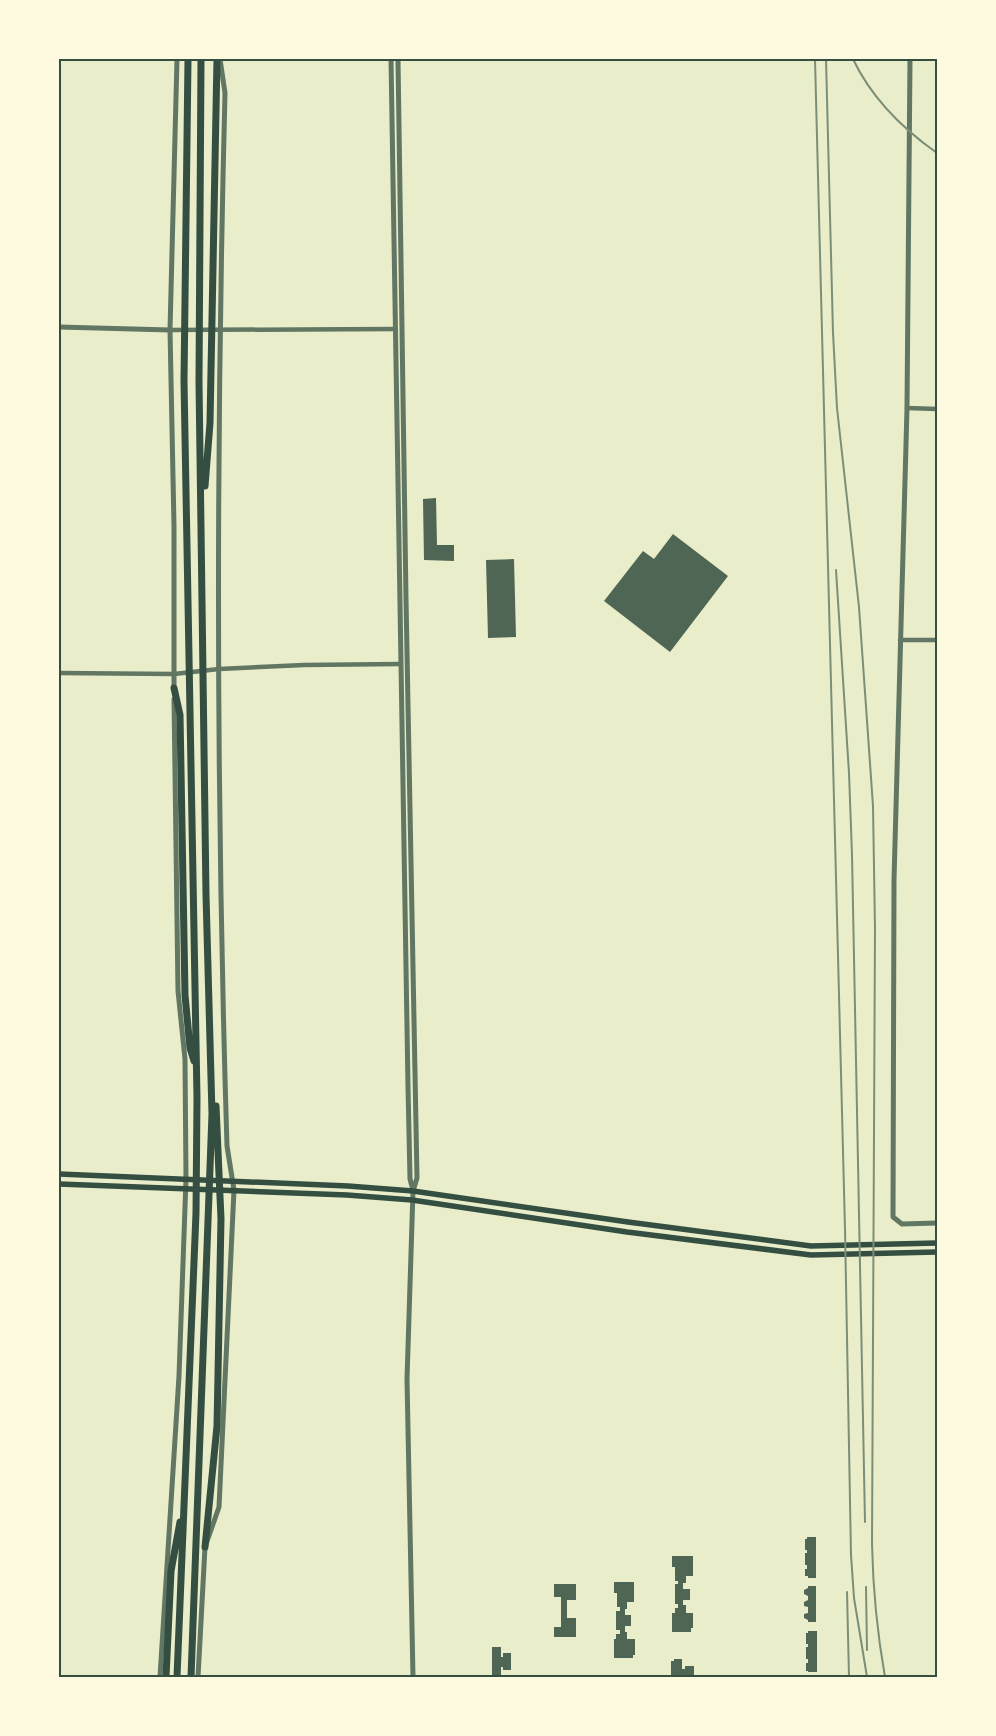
<svg xmlns="http://www.w3.org/2000/svg" width="996" height="1736" font-family="'Nunito Sans',sans-serif">
  <style>
    .building { fill: #4f6655 }
    .lines { fill: none; stroke-linecap: round; stroke-linejoin: round }
    .minor { stroke: #617663; stroke-width: 4.5 }
    .tertiary { stroke: #617663; stroke-width: 5 }
    .secondary { stroke: #344e41; stroke-width: 5.5 }
    .trunk { stroke: #344e41; stroke-width: 7 }
    .rail { stroke: #7c8e77; stroke-width: 2 }
    .neatline { fill: none; stroke: #344e41; stroke-width: 2 }
  </style>
  <rect width="100%" height="100%" fill="#e9edc9"/>
  <path class="building" d="M436 498 437 545H454V561L424 560 423 499Z
    M673 534 728 576 670 652 604 601 643 551 654 559Z
    M514 559 516 637 488 638 486 560Z
    M807 1537H816V1578H808V1576H805V1569H807V1565H805V1553H807V1550H805V1539H807Z
    M672 1556H693V1576H686V1583H683V1589H690V1600H683V1605H686V1613H693V1628H691V1632H672V1613H675V1608H678V1604H675V1584H678V1581H675V1567H672Z
    M614 1582H634V1602H627V1609H625V1615H631V1626H625V1632H627V1639H635V1655H633V1658H614V1639H616V1634H620V1630H616V1611H620V1607H617V1593H614Z
    M554 1584H576V1600H567V1618H576V1637H554V1627H561V1597H554Z
    M808 1586H816V1622H808V1620L804 1618V1614L808 1613V1607L804 1606V1602L808 1600V1596L804 1594V1590L808 1588Z
    M808 1631H817V1672H808V1671H806V1663H808V1659H806V1647H808V1644H806V1633H808Z
    M492 1647H501V1657H503V1653H511V1670H503V1667H501V1676H492Z
    M674 1659H682V1669H685V1666H694V1677H671V1661H674Z"/>
  <g class="lines">
    <path class="minor" d="M170 330 395 329
      M907 408 937 409
      M900 640H937
      M59 673 174 674 219 669 304 665 400 664"/>
    <path class="tertiary" d="M391 59 408 1087 410 1179 413 1190
      M398 59 406 599 417 1178 413 1191 407 1379 413 1677
      M910 59 907 408 894 880 893 1217 902 1224 937 1223
      M59 327 170 330
      M174 691V526L170 330 177 59
      M160 1677 179 1376 186 1179 185 1059 178 991 174 699
      M198 1677 205 1547 219 1507 234 1190 227 1146C216 795 216 444 225 93L220 59"/>
    <path class="secondary" d="M59 1174 348 1186 413 1191 628 1222 811 1246 937 1243
      M59 1184 347 1195 412 1200 627 1232 811 1255 937 1252"/>
    <path class="trunk" d="M205 486 210 423 217 59
      M174 688 180 715 185 995 190 1048 194 1061
      M205 1547 217 1426 221 1219 216 1106
      M166 1677 171 1571 180 1522
      M177 1677 196 1213 197 1098 184 381 188 59
      M191 1677 212 1114 206 895 199 382 201 59"/>
    <path class="rail" d="M815 59 845 1229 851 1555 854 1598 867 1677
      M826 59 833 333 837 408 859 607 873 806 875 929 872 1544C873 1590 877 1632 885 1677
      M853 59C871 97 903 129 937 153
      M836 570 849 773 852 855 865 1522
      M866 1587 867 1650
      M847 1592 849 1677"/>
  </g>
  <rect width="996" height="1736" fill="none" stroke="#fefae0" stroke-width="120"/>
  <rect x="60" y="60" width="876" height="1616" class="neatline"/>
</svg>
